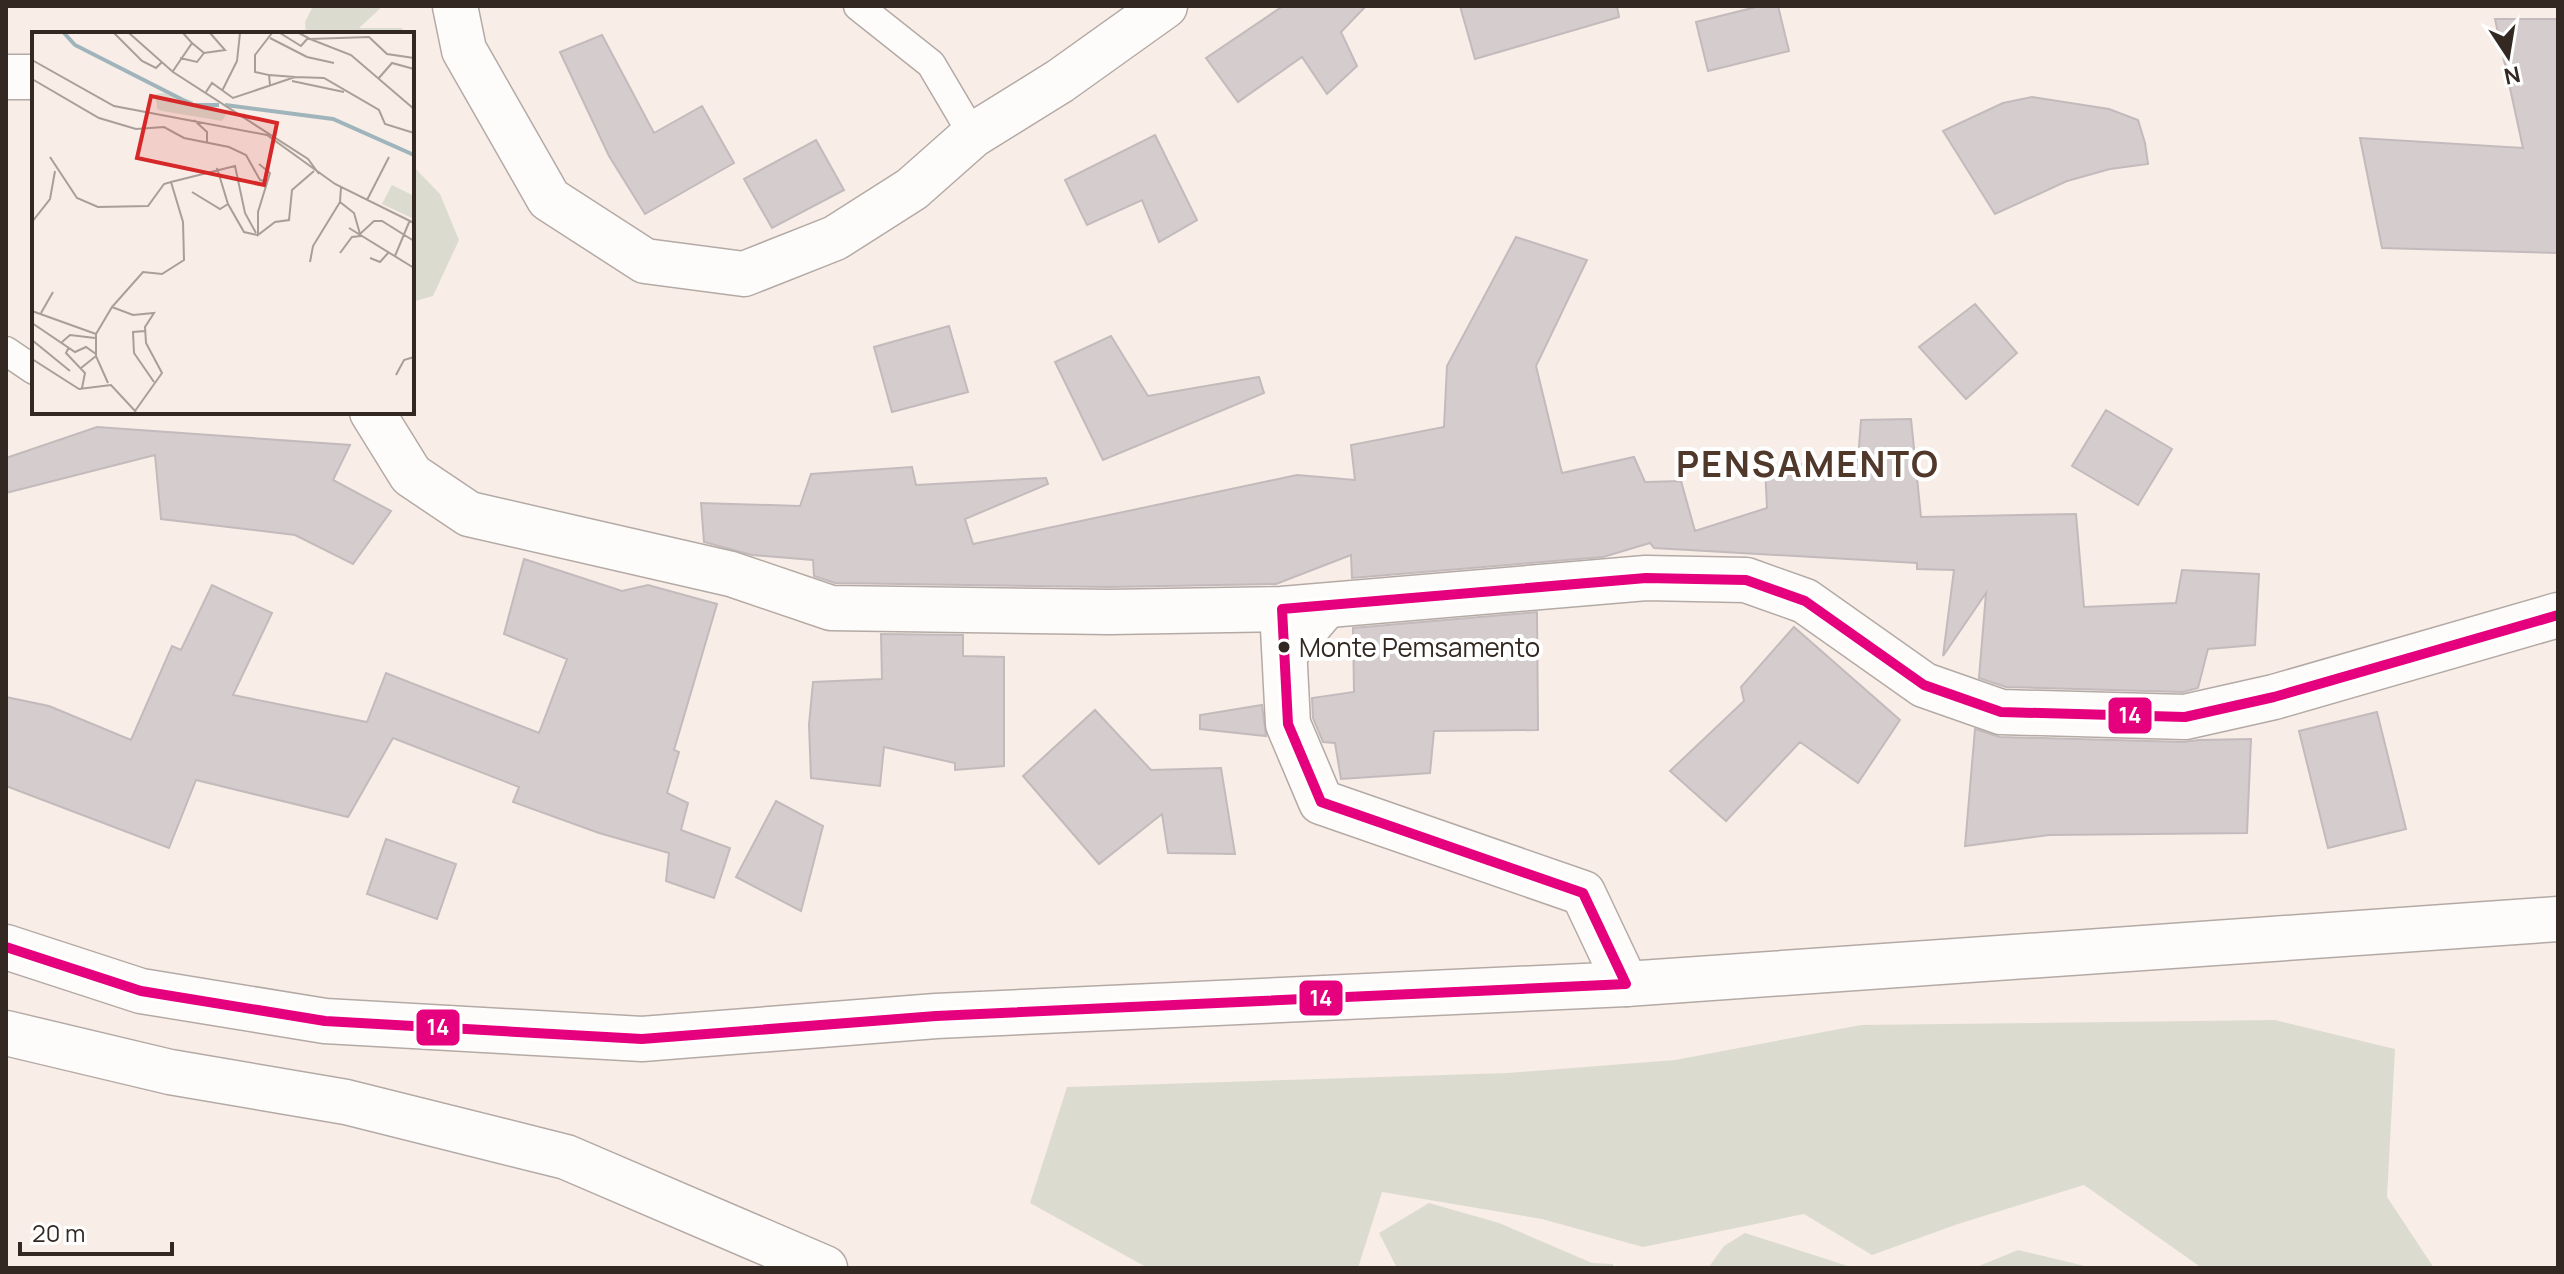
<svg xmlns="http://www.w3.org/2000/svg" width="2564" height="1274" font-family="Manrope,sans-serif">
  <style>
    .green { fill: #dbdccf }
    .building { fill: #d5ccce; stroke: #c3babc; stroke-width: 2 }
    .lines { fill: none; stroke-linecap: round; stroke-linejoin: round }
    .service-casing { stroke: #b4aaa5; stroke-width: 31 }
    .minor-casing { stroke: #b4aaa5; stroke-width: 47 }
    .tertiary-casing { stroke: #b4aaa5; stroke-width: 47 }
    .service { stroke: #fefcfb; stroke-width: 28 }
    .minor { stroke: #fefcfb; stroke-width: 44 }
    .tertiary { stroke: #fefcfb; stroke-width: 44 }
    .bus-1-casing { stroke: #fff; stroke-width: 16 }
    .bus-1 { stroke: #e5007d; stroke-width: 10 }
    .bus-dot { fill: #342922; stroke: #fff; stroke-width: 3 }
    .labels { text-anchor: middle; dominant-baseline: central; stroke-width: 8; stroke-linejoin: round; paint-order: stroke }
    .bus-label { font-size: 26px; fill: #342922; stroke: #fff; text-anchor: start }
    .district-label { font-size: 36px; font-weight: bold; letter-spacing: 2px; fill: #50382b; stroke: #fff }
    .inset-river { fill: none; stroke: #9fb4bb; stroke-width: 4 }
    .inset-road { fill: none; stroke: #aa9f98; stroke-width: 2 }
    .view { fill: #d62828; fill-opacity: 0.15; stroke: #d62828; stroke-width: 4 }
    .inset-edge { fill: none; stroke: #342922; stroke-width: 4 }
    .line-badge { stroke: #fff; stroke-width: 3 }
    .badge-label { font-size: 22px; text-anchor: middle; font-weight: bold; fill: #fff }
  </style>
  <rect width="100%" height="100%" fill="#f8ede7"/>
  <path class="green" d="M313 6H383L359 28H402L403 34H306L305 22Z
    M412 165 440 194 459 240 433 296 412 302Z
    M2275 1020 2395 1049 2387 1197 2434 1268H2202L2084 1185 1958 1224 1872 1255 1804 1214 1643 1247 1542 1219 1382 1192 1358 1268H1148L1030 1203 1067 1087 1508 1073 1675 1060 1861 1025Z
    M1429 1203 1499 1223 1592 1263 1613 1264V1268H1397L1379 1233Z
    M1745 1233 1854 1268H1708L1724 1246Z
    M2018 1250 2093 1268H1974Z"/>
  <path class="building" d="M1283 6H1366L1341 32 1357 66 1327 94 1302 57 1238 102 1206 58Z
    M1460 6H1617L1619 17 1475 59Z
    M1760 6H1778L1789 51 1708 71 1696 22Z
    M2495 19H2558V253L2382 248 2360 138 2523 148Z
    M602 35 654 133 702 106 734 163 645 214 609 156 560 52Z
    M2032 97 2109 109 2138 120 2145 143 2148 164 2110 169 2067 181 1995 214 1943 131 2003 103Z
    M1155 135 1197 220 1159 242 1142 200 1087 225 1065 180Z
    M816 140 844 190 772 228 744 179Z
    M1516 237 1587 260 1536 366 1562 473 1634 457 1645 482 1681 481 1695 531 1767 508 1765 467 1858 460 1861 420 1911 419 1921 517 2076 514 2084 607 2176 603 2182 570 2259 574 2255 645 2208 649 2198 688 2183 692 2006 687 1979 678 1986 593 1943 656 1954 570 1917 569V563L1654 548 1650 543 1603 557 1352 578 1351 555 1276 584 1110 587 835 583 814 576 813 560 752 555 704 542 701 503 800 506 811 474 912 467 916 485 1046 478 1048 484 965 519 973 544 1297 475 1355 480 1351 445 1444 427 1447 366Z
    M1975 304 2017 353 1966 399 1919 347Z
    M949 326 968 392 892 412 874 347Z
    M1111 336 1148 396 1259 377 1264 393 1103 460 1055 362Z
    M2106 410 2172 449 2138 505 2072 466Z
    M97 427 350 445 333 480 391 511 353 564 295 535 161 519 155 455 6 493V458Z
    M524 559 622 591 648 585 717 604 674 750 679 752 667 793 688 803 681 830 730 848 714 898 666 881 669 853 599 833 513 802 519 787 393 738 348 817 196 780 169 848 6 786V697L49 706 131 740 172 646 181 650 212 585 272 613 233 695 367 722 386 673 539 733 567 659 504 634Z
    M1537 612 1538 730 1434 731 1430 773 1341 779 1335 743 1323 742 1313 718 1312 698 1354 692 1353 628Z
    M1794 627 1900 720 1858 783 1800 742 1726 821 1670 771 1744 701 1741 687Z
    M881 634 963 635V656L1004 657V766L955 770V763L884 747 880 786 811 778 809 725 813 682 882 679Z
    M1262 705 1266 736 1200 729V715Z
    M1095 710 1151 770 1221 768 1235 854 1168 853 1162 814 1099 864 1023 776Z
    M2377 712 2406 829 2328 848 2299 731Z
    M1975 729 2000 737 2184 742 2199 740 2251 739 2247 833 2049 835 1965 846Z
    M776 801 823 826 801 911 736 877Z
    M386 839 456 864 437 919 367 894Z"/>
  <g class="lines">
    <g class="service-casing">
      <path id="service" d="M858 6 931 64 973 135
        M6 351 34 370
        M1285 666 1337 605"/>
    </g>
    <g class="minor-casing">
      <path id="minor" d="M455 6 464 50 549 199 645 261 744 274 835 238 912 189 973 135 1060 81 1165 6
        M6 77H34
        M372 412 411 475 469 514 731 574 831 608 1110 612 1282 609 1646 578 1746 580 1805 601 1924 685 2001 712 2185 717 2274 697 2558 615
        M1282 609 1288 724 1321 802 1583 893 1626 984
        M6 1033 170 1072 346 1102 566 1157 825 1268"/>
    </g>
    <g class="tertiary-casing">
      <path id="tertiary" d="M6 947 141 991 325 1021 642 1039 936 1016 1626 984 2558 919"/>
    </g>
    <use href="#service" class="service"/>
    <use href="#minor" class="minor"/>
    <use href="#tertiary" class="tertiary"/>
    <g class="bus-1-casing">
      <path id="bus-1" d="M6 947 141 991 325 1021 642 1039 936 1016 1626 984 1583 893 1321 802 1288 724 1282 609 1646 578 1746 580 1805 601 1924 685 2001 712 2185 717 2274 697 2558 615"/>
    </g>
    <use href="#bus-1" class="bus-1"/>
  </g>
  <circle class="bus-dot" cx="1284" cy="647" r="7"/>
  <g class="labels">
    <g class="bus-label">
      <text x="1299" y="647">Monte Pemsamento</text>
    </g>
    <g class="district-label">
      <text x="1808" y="463">PENSAMENTO</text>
    </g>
  </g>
  <g transform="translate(32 32)">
    <rect width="382" height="382" fill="#f8ede7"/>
    <path d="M132 61 161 69 160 75H183L194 83 190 89 130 79 125 77 124 62ZM360 153 382 164V187L350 172Z" fill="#dbdccf"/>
    <path class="inset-river" d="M32 1 43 13 161 73H187M193 73 301 87 382 123"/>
    <path class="inset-road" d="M82 1 110 29 124 36 130 30M97 1 141 40 276 127 287 142M248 1 269 14 276 6M267 1 278 7 337 5 355 22 382 26M238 6 275 25 302 31M278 7 319 23 382 77M172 21 193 18 178 1M148 26 165 30 172 21 160 11M0 28 82 74 235 103 303 152 382 191M141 39 160 11 151 1M237 43 263 45M0 47 67 86 104 97 132 95 152 106 197 115 214 123 228 148 236 150M346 47 360 31 382 37M260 49 312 60M238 53 237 43 223 40V23L240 1M190 59 205 29 208 1M174 60 180 51 201 66 263 45 292 46 347 78 353 92 382 101M162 88 175 100V110M18 125 45 166 66 175 116 174 132 152 139 150M227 132 238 141 226 180V203L243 190 257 188 260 158 282 139M185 136 196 172 212 200 225 203M309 155 308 170 322 181 328 202 342 189H350L382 209M160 160 188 177 196 172M335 168 357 125M0 190 18 167 23 139M317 196 382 236M308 221 320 205 329 204M363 224 378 188M338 226 348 230 357 220M278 230 281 214 308 170M80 275 111 240 130 242 152 228 151 190 139 150 203 134 213 181 224 201M0 279 64 302M9 281 21 260M0 291 43 320 54 315 64 322M113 299 101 300 102 321 122 350M0 308 38 339M30 310 38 303 63 306M37 315 34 321 53 341 50 356M64 324V302L80 275 101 283 122 281 113 295 114 311 130 341 103 379M0 327 47 357 79 353 104 380M49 336 64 324 76 351M364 343 372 328 382 325"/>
    <path class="view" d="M119 64 245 91 232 153 105 126Z"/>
    <rect width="382" height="382" class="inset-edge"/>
  </g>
  <g class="line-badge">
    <rect x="2107" y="696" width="46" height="39" rx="8" fill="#e5007d"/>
    <rect x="1298" y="979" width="46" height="38" rx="8" fill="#e5007d"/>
    <rect x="415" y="1008" width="46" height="39" rx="8" fill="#e5007d"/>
  </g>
  <g class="badge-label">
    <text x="2130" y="723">14</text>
    <text x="1321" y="1006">14</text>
    <text x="438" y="1035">14</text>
  </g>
  <rect width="2564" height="1274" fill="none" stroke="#342922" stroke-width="16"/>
  <g transform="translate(2508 56) rotate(168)" stroke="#ffffff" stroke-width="6" paint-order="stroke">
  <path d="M0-6L14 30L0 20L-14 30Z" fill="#342922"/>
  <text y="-12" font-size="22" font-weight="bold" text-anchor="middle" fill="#342922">N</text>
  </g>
  <path d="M20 1242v12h152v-12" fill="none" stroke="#342922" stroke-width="4"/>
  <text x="32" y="1242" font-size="24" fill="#342922" stroke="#ffffff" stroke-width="6" paint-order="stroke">20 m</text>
</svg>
